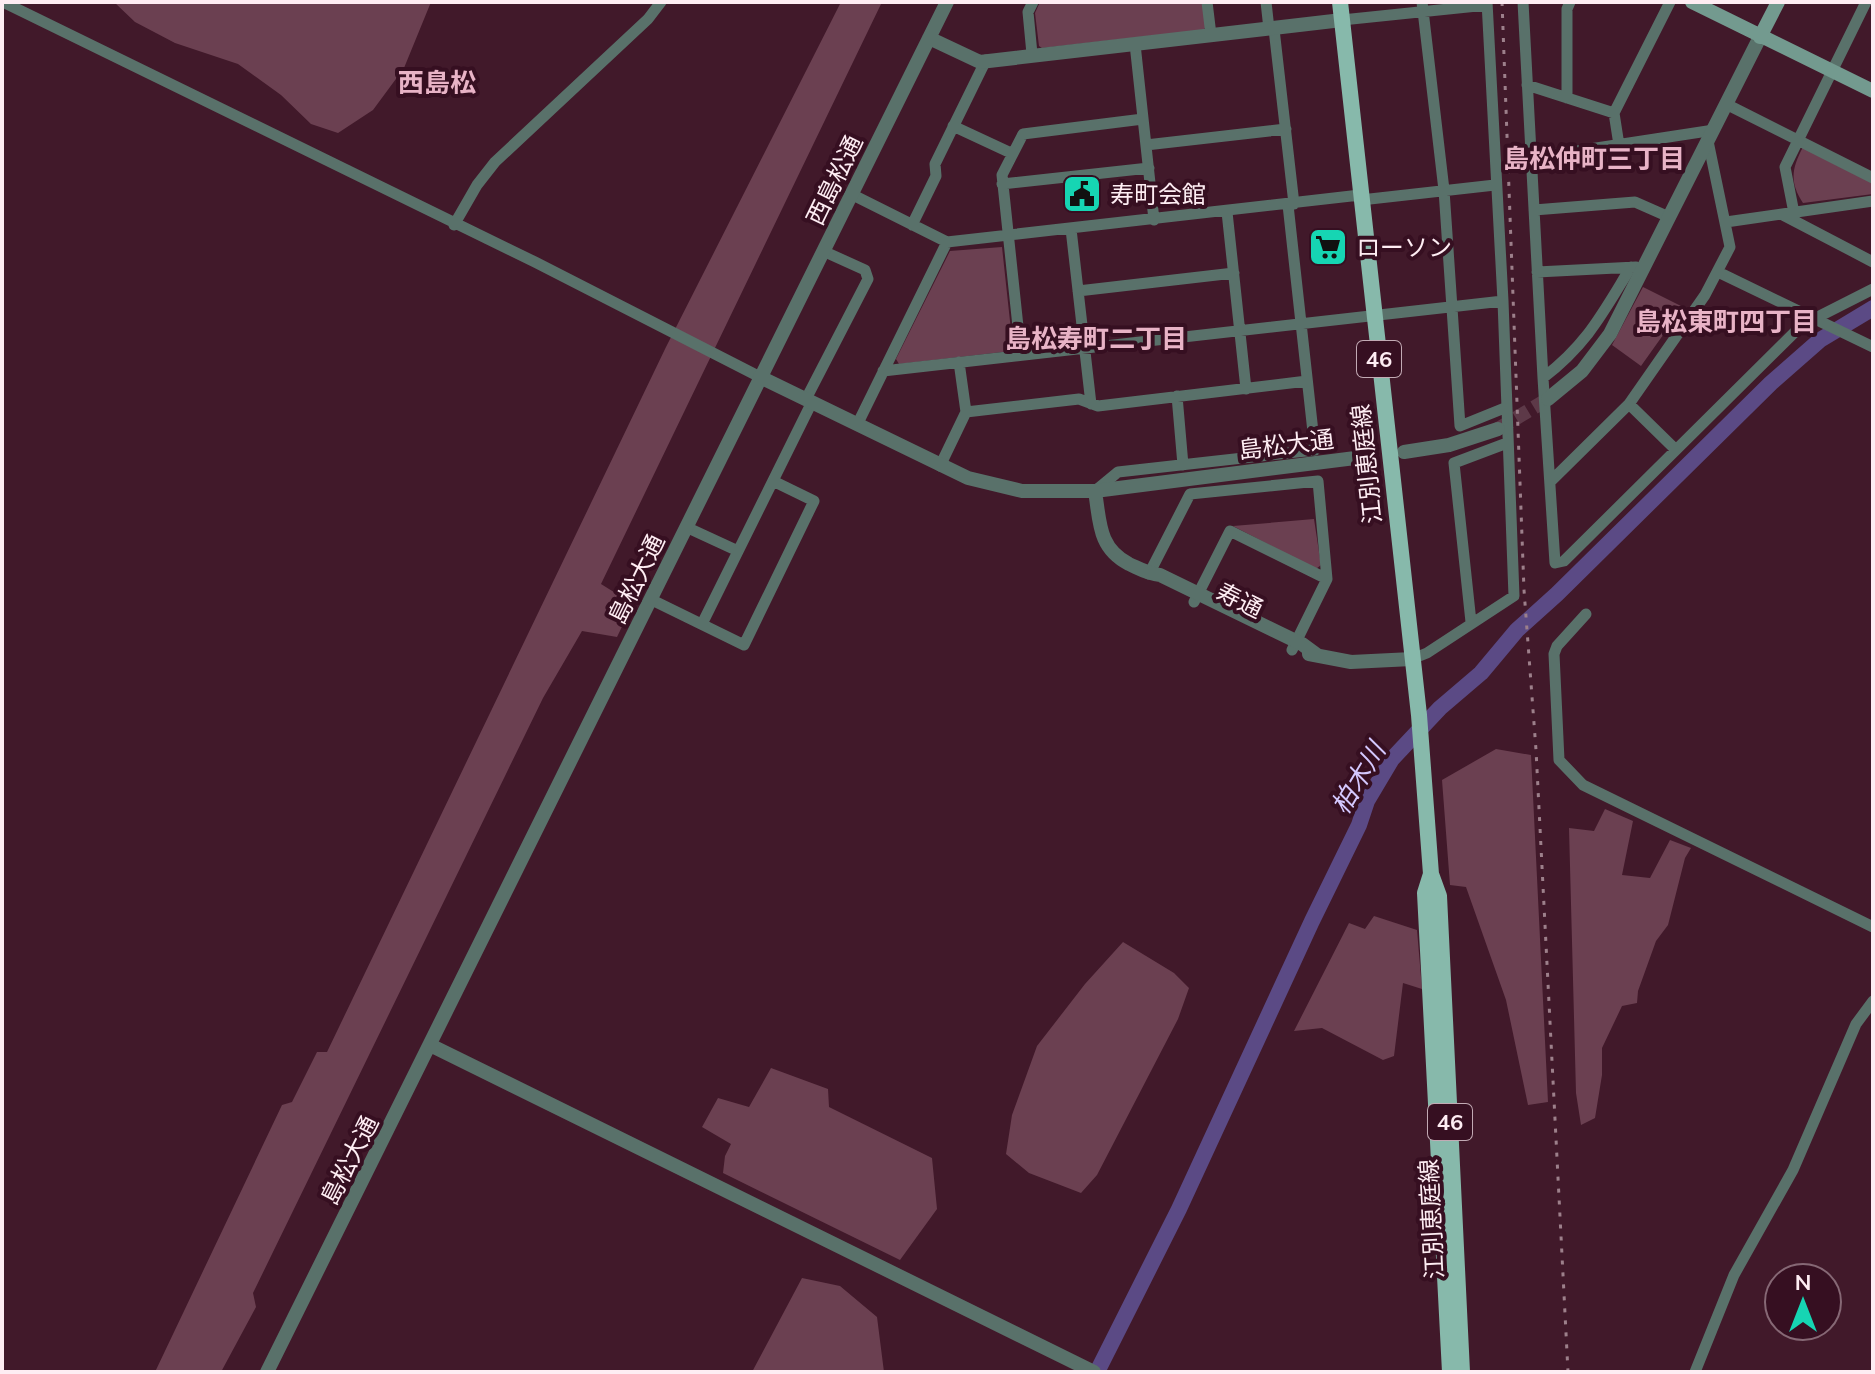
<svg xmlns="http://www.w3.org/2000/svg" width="1875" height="1374" font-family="Mulish,'Noto Sans JP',sans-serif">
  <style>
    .green { fill: #6b4051 }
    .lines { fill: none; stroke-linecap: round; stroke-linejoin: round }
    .river { stroke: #5b4a85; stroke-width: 16 }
    .tertiary-tunnel { stroke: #5d3948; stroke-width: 14; stroke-dasharray: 14 7; stroke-linecap: butt }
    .minor { stroke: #59716a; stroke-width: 11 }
    .tertiary { stroke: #59716a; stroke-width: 14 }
    .secondary { stroke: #739a8f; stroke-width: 14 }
    .primary { stroke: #87b9ab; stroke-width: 16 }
    .rail { stroke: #9d808b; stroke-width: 3; stroke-dasharray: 4 8; stroke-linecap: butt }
    .labels { text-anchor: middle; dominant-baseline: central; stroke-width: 8; stroke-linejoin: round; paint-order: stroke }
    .shield { fill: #360f21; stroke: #c2aab4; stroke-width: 2 }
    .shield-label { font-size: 22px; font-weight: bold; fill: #feedf3 }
    .street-label { font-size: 24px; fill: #feedf3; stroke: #360f21 }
    .poi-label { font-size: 24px; fill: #feedf3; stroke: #360f21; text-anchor: start }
    .neighbourhood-label { font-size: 26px; font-weight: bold; fill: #e8b3c6; stroke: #360f21 }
    .water-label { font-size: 26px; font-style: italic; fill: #d4c8fe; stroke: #360f21 }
  </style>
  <rect width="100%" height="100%" fill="#41192a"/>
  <path class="green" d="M114 2H431L404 68 373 110 338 133 311 124 281 95 238 64 175 43 135 22Z
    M841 2H882L601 584 633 604 617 637 582 631 543 698 253 1293 256 1307 221 1372H155L282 1105 292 1102 317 1052H327L666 347Z
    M1040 2H1203L1206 27 1203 30 1042 48 1039 46 1035 13Z
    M1803 147 1873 182V194L1803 203C1789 182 1792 168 1803 147Z
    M1002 247 1013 349 1011 351 899 364 896 359 950 251Z
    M1643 287 1683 307 1641 366 1612 345Z
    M1314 519 1321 565 1316 569 1233 526Z
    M1496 749 1531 755 1548 1102 1528 1105 1506 1000 1466 887 1450 885 1442 780Z
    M1605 809 1633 821 1622 875 1650 878 1670 840 1691 848 1685 858 1668 925 1656 941 1638 991 1637 1003 1622 1006 1602 1048V1075L1595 1118 1581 1125 1576 1093 1569 828 1594 831Z
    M1374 916 1417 930 1422 989 1403 983 1394 1056 1383 1060 1322 1028 1294 1031 1349 923 1365 929Z
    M1123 942 1174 973 1189 988 1178 1019 1097 1175 1081 1193 1029 1173 1006 1154 1012 1115 1037 1046 1085 984Z
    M771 1068 828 1089 829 1107 932 1158 937 1209 900 1260 723 1173 725 1156 731 1144 702 1127 718 1098 749 1107Z
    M802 1278 840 1286 877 1317 884 1372H752Z"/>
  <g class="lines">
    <path class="river" d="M1097 1372 1179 1209 1312 921 1359 825 1367 801 1392 759 1440 708 1481 673 1517 630 1557 594 1771 383 1820 340 1873 308"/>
    <path class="tertiary-tunnel" d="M1498 429 1548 399"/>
    <path class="minor" d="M3 2 535 262 760 377
      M1207 2 1211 35
      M1266 2 1269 29
      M1422 2 1444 190 1460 426 1507 407
      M1523 2 1543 378 1555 563 1564 561 1802 325 1873 289
      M1342 20 1487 5
      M1274 29 1294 204
      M1135 44 1154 220
      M1032 54 1028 12 1033 2
      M1527 85 1614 113
      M1567 98V9L1570 2
      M1726 104 1873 178
      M953 126 1011 153
      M1146 145 1286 129
      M1619 145 1614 113 1670 2
      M1531 158 1714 130
      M1002 184 1149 168
      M851 194 947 242 1360 195
      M1361 200 1495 185
      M1534 210 1635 202 1669 217
      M1227 212 1246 389
      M1794 213 1785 167 1866 2
      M1783 215 1873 262
      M1726 222 1873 201
      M454 225 477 185 495 162 648 19 661 2
      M912 225 936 176 935 164 986 60
      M1071 229 1091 404
      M1537 272 1636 267
      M1718 272 1873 347
      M1078 291 1234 273
      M1021 355 1002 175 1023 134 1143 119
      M959 362 966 412
      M883 371 1503 301
      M1543 378C1588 343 1602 314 1631 267
      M1177 396 1183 465
      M806 399 868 279 865 270 823 251
      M1629 404 1676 450
      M857 425 947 242
      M940 466 966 412 1079 399 1098 406 1307 381
      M1551 481 1629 404 1705 295 1730 247 1708 141
      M1095 491 1118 472 1315 450 1288 205
      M686 527 738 551
      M1149 574 1190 494 1318 481 1327 579 1292 650
      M650 599 744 645 814 501 773 481
      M1194 602 1230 531 1327 579
      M1586 614 1557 646 1554 654 1559 760 1583 785 1873 927
      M1471 622 1454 463 1507 443
      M702 624 812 402
      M1412 659 1427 653 1514 596 1503 301 1487 2
      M1695 1372 1734 1275 1793 1170 1856 1024 1873 1001"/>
    <path class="tertiary" d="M929 38 980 62 1342 20
      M760 377 968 478 1022 491H1095L1371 456
      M1548 399 1582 371 1610 334 1760 37
      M1404 452 1449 445 1498 429
      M1095 491C1100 522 1098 548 1129 564 1140 569 1148 574 1160 575L1302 644 1317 655
      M1309 654 1351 662 1412 659
      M430 1045 1094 1372
      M267 1372 947 2"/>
    <path class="secondary" d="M1692 2 1873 91
      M1760 37 1778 2"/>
    <path class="primary" d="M1340 2 1419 715 1431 874 1439 896 1462 1372
      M1431 874 1425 893 1450 1372"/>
    <path class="rail" d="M1502 2 1524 590 1536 750 1568 1372"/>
  </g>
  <defs>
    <g id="civic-square" transform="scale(2)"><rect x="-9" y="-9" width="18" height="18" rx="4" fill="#16d5b3" stroke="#360f21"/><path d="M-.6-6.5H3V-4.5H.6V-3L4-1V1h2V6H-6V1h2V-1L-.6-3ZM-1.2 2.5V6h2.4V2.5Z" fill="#111"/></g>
    <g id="supermarket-square" transform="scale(2)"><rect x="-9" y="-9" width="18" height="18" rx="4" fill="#16d5b3" stroke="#360f21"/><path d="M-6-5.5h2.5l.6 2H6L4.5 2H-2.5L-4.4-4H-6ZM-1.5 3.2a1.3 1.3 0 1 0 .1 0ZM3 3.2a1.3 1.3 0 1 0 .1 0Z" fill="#111"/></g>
  </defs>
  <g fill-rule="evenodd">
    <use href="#civic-square" x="1082" y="194"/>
    <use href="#supermarket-square" x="1328" y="247"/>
  </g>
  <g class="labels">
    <g class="shield">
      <rect x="1357" y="341" width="44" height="36" rx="6"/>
      <rect x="1428" y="1104" width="44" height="36" rx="6"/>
    </g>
    <g class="shield-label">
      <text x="1379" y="359">46</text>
      <text x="1450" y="1122">46</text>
    </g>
    <g class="street-label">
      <text transform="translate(834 180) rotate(-64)">西島松通</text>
      <text transform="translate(1286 444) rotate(-7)">島松大通</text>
      <text transform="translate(1366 464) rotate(-96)">江別恵庭線</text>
      <text transform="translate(636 579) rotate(-64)">島松大通</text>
      <text transform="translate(1240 600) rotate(26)">寿通</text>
      <text transform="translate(349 1160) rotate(-63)">島松大通</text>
      <text transform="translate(1431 1219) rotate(-93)">江別恵庭線</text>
    </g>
    <g class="poi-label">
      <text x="1110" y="194">寿町会館</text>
      <text x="1356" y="247">ローソン</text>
    </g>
    <g class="neighbourhood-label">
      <text x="437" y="82">西島松</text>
      <text x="1594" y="158">島松仲町三丁目</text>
      <text x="1726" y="321">島松東町四丁目</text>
      <text x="1096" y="338">島松寿町二丁目</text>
    </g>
    <g class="water-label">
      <text transform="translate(1358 778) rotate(-59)">柏木川</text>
    </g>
  </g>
  <rect width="1875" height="1374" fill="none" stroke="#feedf3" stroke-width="8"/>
  <g transform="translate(1803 1302)"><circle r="38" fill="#360f21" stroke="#866875" stroke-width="2"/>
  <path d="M0-6L14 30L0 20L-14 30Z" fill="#16d5b3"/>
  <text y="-12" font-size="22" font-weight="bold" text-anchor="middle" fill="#feedf3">N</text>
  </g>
</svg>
